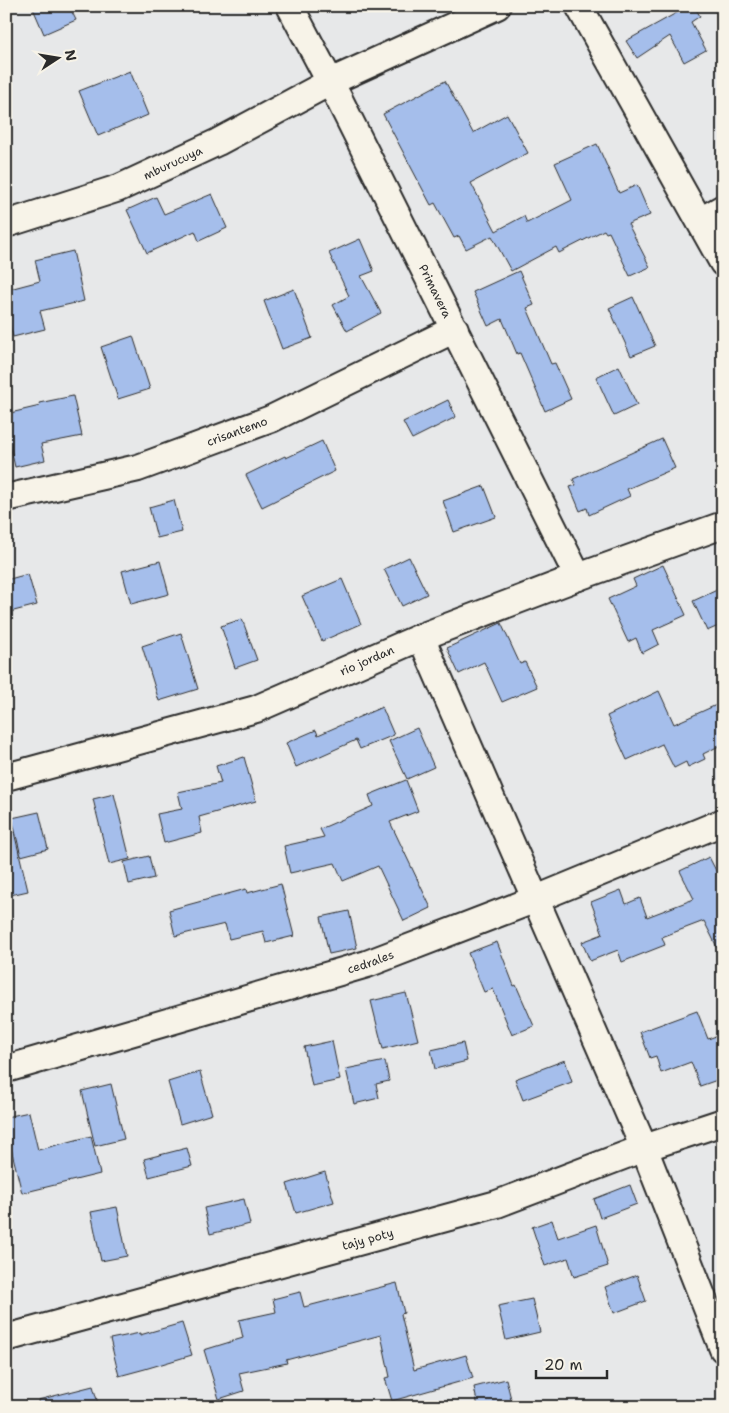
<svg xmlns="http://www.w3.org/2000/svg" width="729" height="1413" font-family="'Shantell Sans',sans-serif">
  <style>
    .building { fill: #a5beeb; stroke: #2b2b2b }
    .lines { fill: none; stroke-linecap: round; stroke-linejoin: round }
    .street-casing { stroke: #2b2b2b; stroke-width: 30 }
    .street { stroke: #f7f3e8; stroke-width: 26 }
    .labels { text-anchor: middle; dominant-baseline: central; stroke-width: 4.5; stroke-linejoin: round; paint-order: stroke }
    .street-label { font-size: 12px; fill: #2b2b2b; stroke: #f7f3e8 }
  </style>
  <rect width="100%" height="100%" fill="#e7e8e9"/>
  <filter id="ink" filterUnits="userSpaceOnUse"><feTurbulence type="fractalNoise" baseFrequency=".02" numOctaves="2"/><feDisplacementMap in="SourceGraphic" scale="10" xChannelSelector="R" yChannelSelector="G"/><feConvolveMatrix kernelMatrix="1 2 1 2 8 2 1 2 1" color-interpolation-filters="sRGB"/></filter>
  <g filter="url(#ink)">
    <path class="building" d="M32 6H69L76 20 44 34Z
      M689 6H694L700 16 691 22 706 50 684 62 670 36 637 58 626 41Z
      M130 71 148 115 98 136 79 91Z
      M445 81 473 133 507 114 528 153 471 183 496 231 524 216 527 223 572 200 555 163 597 144 619 193 637 185 650 215 628 224 650 267 630 276 609 232 606 233 604 230 559 253 556 247 511 271 492 236 466 249 459 236 454 238 435 203 431 205 383 114Z
      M212 194 227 228 199 241 195 231 147 253 127 210 156 197 164 214Z
      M360 239 374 271 361 276 381 313 347 331 333 305 349 296 329 253Z
      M73 251 84 301 40 311 45 329 13 337 6 310V290L40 281 35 260Z
      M519 271 534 305 527 308 551 364 555 363 571 399 545 411 520 353 517 354 502 319 488 326 473 292Z
      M294 289 312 338 282 349 264 301Z
      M633 297 655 346 631 356 609 308Z
      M133 336 150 389 118 399 101 347Z
      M619 366 637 405 614 416 596 377Z
      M73 396 82 436 41 444 45 460 15 467 6 428V414L40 406 39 403Z
      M448 400 456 417 412 439 403 422Z
      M662 439 675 468 627 489 630 496 589 515 587 508 580 511 570 487 576 485 573 479Z
      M322 441 335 471 262 507 246 475 285 456 286 458Z
      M484 486 496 517 454 532 443 501Z
      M174 500 182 532 157 538 149 507Z
      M409 557 427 594 402 606 384 569Z
      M160 561 169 594 131 604 122 571Z
      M663 565 686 615 653 630 659 644 642 653 636 638 628 642 608 599 636 586 633 579Z
      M28 574 37 605 6 613V580Z
      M342 579 361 624 322 641 302 596Z
      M717 590 723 602V624L707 631 693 601Z
      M242 619 257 660 235 668 221 626Z
      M501 623 520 664 525 662 537 687 502 702 484 662 459 674 447 648Z
      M181 633 198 689 159 701 142 646Z
      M659 691 674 724 723 702V744L703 754 705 759 688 767 686 762 674 768 662 744 627 760 607 716Z
      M382 707 394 735 360 749 356 740 296 767 286 743 316 730 318 735Z
      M417 728 434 767 407 779 389 741Z
      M244 757 256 801 199 817 202 833 164 843 157 814 182 809 178 792 221 783 216 766Z
      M406 780 418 811 390 822 431 908 404 921 378 866 343 881 335 863 290 873 284 846 324 837 320 829 373 806 369 795Z
      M114 794 130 859 109 864 93 799Z
      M39 812 48 849 21 856 12 818Z
      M14 832 28 891 6 896V833Z
      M149 856 154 878 129 884 124 862Z
      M709 857 723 884V959L704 921 662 937 665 945 622 962 618 950 590 961 582 942 603 934 591 902 621 890 626 904 640 898 647 917 694 899 680 871Z
      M281 884 294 936 266 943 263 931 229 939 225 924 175 936 169 910 246 889 247 893Z
      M349 911 357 948 329 954 321 917Z
      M497 942 514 986 516 985 534 1026 512 1035 493 989 484 992 468 953Z
      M406 993 418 1040 383 1049 371 1001Z
      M697 1011 708 1039 716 1036 723 1056V1078L700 1086 691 1062 661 1073 656 1056 650 1058 640 1032Z
      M332 1041 340 1080 312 1086 304 1047Z
      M463 1043 467 1061 435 1069 431 1050Z
      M565 1060 572 1082 523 1100 515 1079Z
      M385 1061 389 1081 376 1084 379 1098 354 1104 346 1069Z
      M200 1072 212 1114 180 1124 168 1082Z
      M111 1084 124 1139 95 1146 82 1091Z
      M29 1112 38 1150 91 1136 100 1174 22 1193 6 1128V1117Z
      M187 1148 192 1166 149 1177 144 1159Z
      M325 1172 334 1202 296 1213 287 1184Z
      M630 1185 637 1204 600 1218 594 1199Z
      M244 1199 250 1224 210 1234 204 1208Z
      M117 1207 127 1256 101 1261 91 1212Z
      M552 1220 558 1238 596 1225 608 1266 574 1277 568 1258 545 1266 532 1227Z
      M637 1275 646 1301 614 1313 605 1287Z
      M397 1283 404 1313 401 1314 414 1370 466 1355 473 1378 392 1401 385 1378 390 1377 381 1335 286 1360 287 1363 239 1373 244 1391 219 1399 204 1350 243 1338 239 1320 276 1312 273 1299 300 1292 304 1307Z
      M532 1299 540 1332 506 1340 498 1306Z
      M182 1323 192 1355 145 1369 119 1376 110 1339 140 1333V1335Z
      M506 1379 513 1407H478L474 1387Z
      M93 1386 99 1407H39L38 1400Z"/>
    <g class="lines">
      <g class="street-casing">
        <g id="street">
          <path id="s1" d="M290 6 339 99 578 577"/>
          <path d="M579 6 723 263"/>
          <path d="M700 221 723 208"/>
          <path id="s2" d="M6 224 119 188 218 142 330 82 497 6"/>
          <path id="s3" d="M6 498 138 468 271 419 455 329"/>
          <path d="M421 637 644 1148 723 1349"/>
          <path id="s4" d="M6 777 256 709 421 637 578 577 723 525"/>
          <path id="s5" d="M6 1069 367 964 536 899 723 822"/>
          <path id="s6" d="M6 1338 497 1204 644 1148 723 1122"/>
        </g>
      </g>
      <use href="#street" class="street"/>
    </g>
  </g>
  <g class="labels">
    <g class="street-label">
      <text stroke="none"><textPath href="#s2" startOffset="178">mburucuya</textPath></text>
      <text stroke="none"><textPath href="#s1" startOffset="320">Primavera</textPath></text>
      <text stroke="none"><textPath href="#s3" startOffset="241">crisantemo</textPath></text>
      <text stroke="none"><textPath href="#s4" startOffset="380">rio jordan</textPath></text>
      <text stroke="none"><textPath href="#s5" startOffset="380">cedrales</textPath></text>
      <text stroke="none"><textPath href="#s6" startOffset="375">tajy poty</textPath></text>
    </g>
  </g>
  <rect width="729" height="1413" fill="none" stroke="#f7f3e8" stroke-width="25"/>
  <rect x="12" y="12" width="704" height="1388" fill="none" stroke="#2b2b2b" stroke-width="2" filter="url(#ink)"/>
  <g transform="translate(58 58) rotate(78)" stroke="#f7f3e8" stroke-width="4" paint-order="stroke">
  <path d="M0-4L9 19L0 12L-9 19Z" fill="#2b2b2b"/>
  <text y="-8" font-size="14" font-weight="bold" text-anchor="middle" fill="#2b2b2b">N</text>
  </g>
  <path d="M536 1370v8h71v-8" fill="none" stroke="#2b2b2b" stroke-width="2.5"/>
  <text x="544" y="1370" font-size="15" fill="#2b2b2b" stroke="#f7f3e8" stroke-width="4" paint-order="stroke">20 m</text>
</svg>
